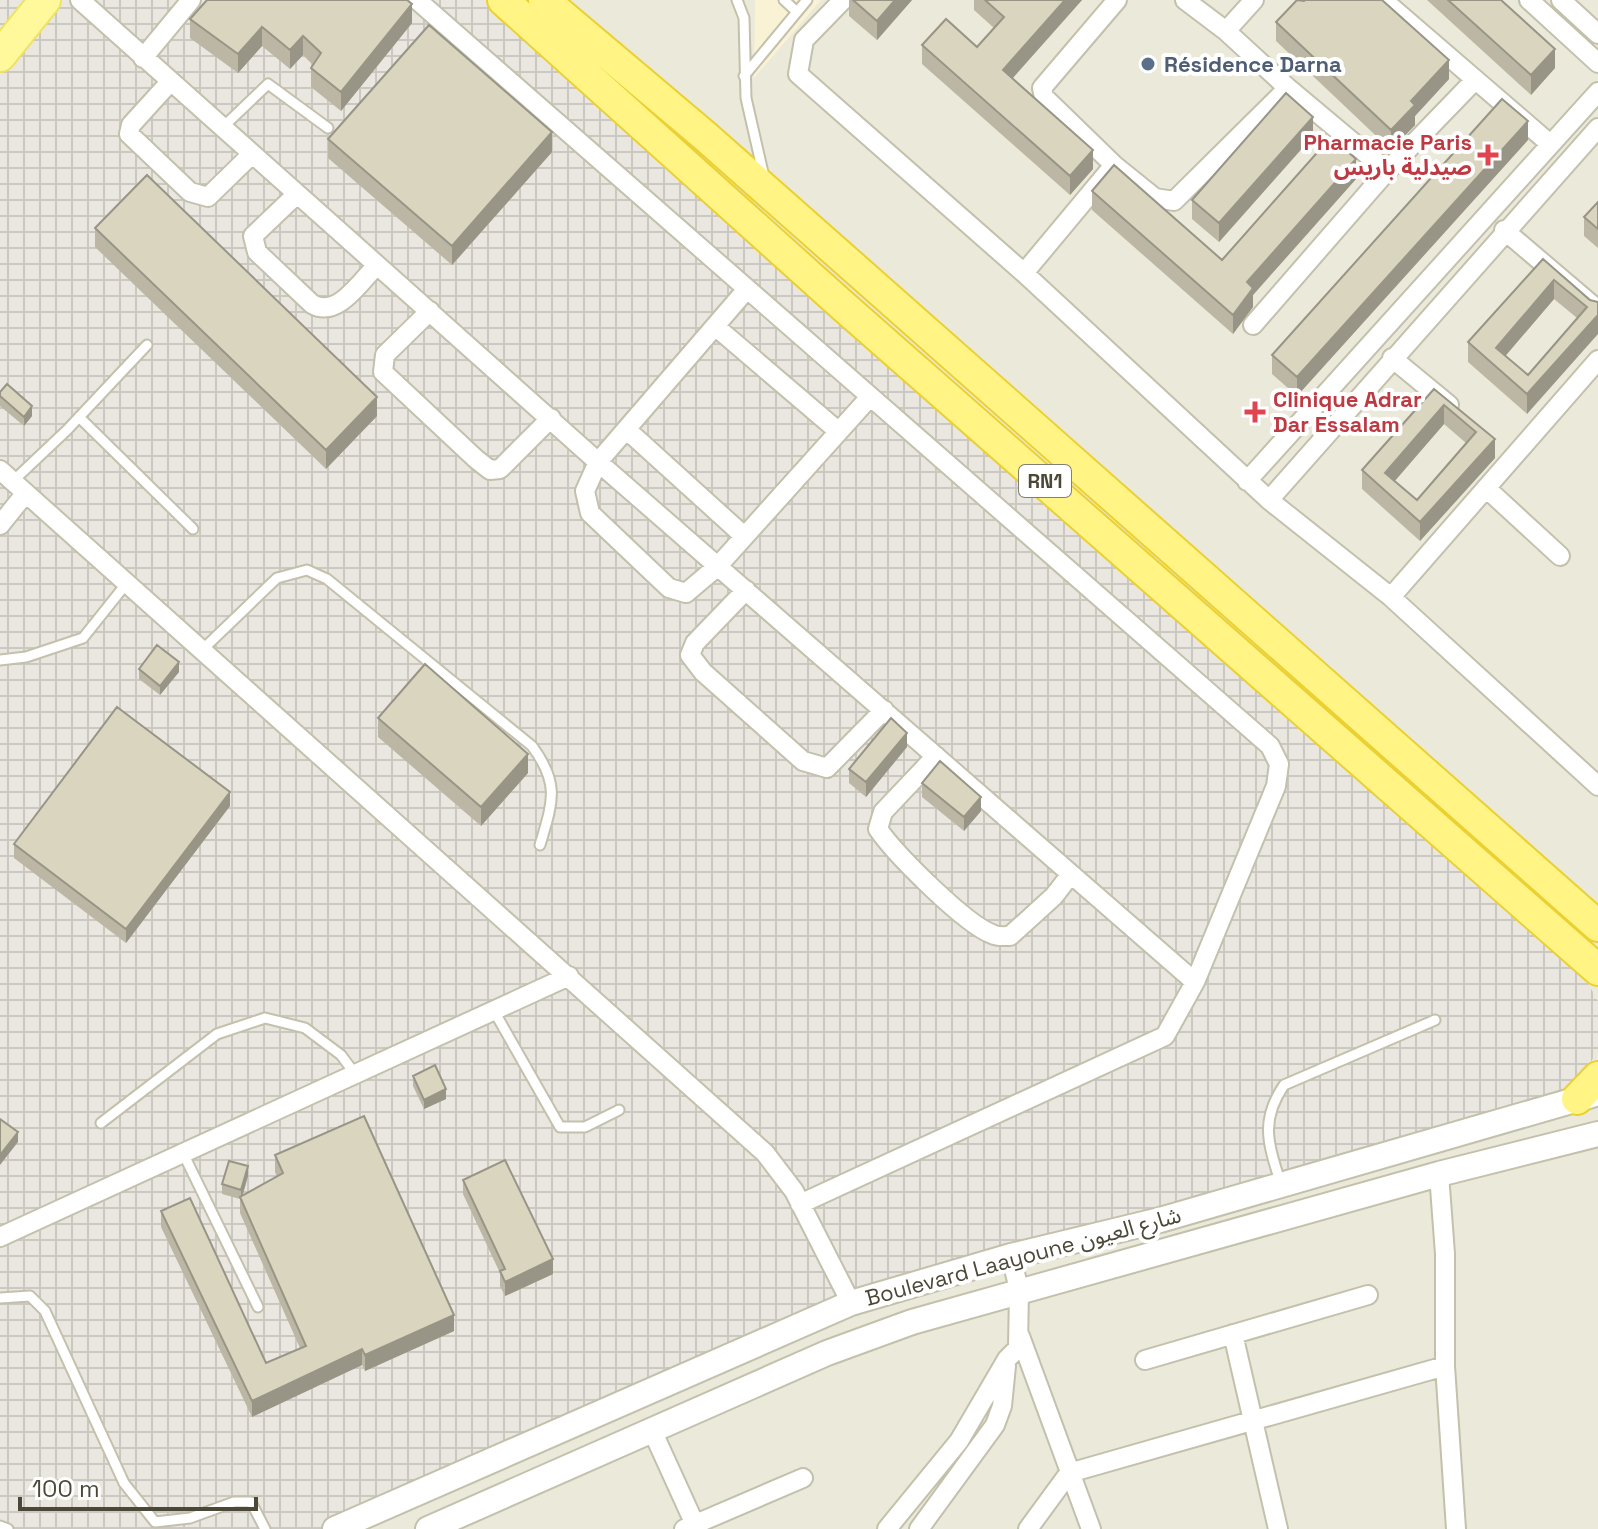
<svg xmlns="http://www.w3.org/2000/svg" width="1598" height="1529" font-family="'Space Grotesk','Noto Sans Arabic',sans-serif">
  <style>
    .residential { fill: #ebe9d9 }
    .commercial { fill: #f9f2d5 }
    .industrial { fill: url(#industrial-grid) }
    .lines { fill: none; stroke-linecap: round; stroke-linejoin: round }
    .service-casing { stroke: #c3c0ac; stroke-width: 13 }
    .minor-casing { stroke: #c3c0ac; stroke-width: 22 }
    .tertiary-casing { stroke: #c3c0ac; stroke-width: 28 }
    .primary-casing { stroke: #eee361; stroke-width: 34 }
    .trunk-casing { stroke: #ebd031; stroke-width: 34 }
    .service { stroke: #fff; stroke-width: 9 }
    .minor { stroke: #fff; stroke-width: 18 }
    .tertiary { stroke: #fff; stroke-width: 24 }
    .primary { stroke: #fff99b; stroke-width: 30 }
    .trunk { stroke: #fff484; stroke-width: 30 }
    .wall { fill: #bbb7a4; fill-rule: evenodd }
    .shaded-wall { fill: #989586 }
    .building { fill: #d9d5bf; stroke: #989586; stroke-width: 2; fill-rule: evenodd }
    .service-dot { fill: #5c6f8a; stroke: #fff; stroke-width: 3 }
    .health-dot { fill: #e0444e; stroke: #fff; stroke-width: 3 }
    .labels { text-anchor: middle; dominant-baseline: central; stroke-width: 8; stroke-linejoin: round; paint-order: stroke }
    .shield { fill: #fff; stroke: #827f74; stroke-width: 2 }
    .shield-label { font-size: 20px; font-weight: bold; fill: #4c4838 }
    .service-label { font-size: 22px; font-weight: bold; fill: #4e5e75; stroke: #fff; text-anchor: start }
    .health-label { font-size: 22px; font-weight: bold; fill: #be3a42; stroke: #fff; text-anchor: end }
    .street-label { font-size: 22px; fill: #4c4838; stroke: #fff }
  </style>
  <defs>
    <pattern id="industrial-grid" width="8" height="8" patternUnits="userSpaceOnUse" patternTransform="scale(2)"><rect width="8" height="8" fill="#e9e7df"/><path d="M0 4h8M4 0v8" fill="none" stroke="#cac8c0"/></pattern>
  </defs>
  <rect width="100%" height="100%" fill="#f6f6eb"/>
  <path class="residential" d="M483 0H1598V1001L1585 978Z
    M1598 1049V1529H351L840 1307 1570 1102Z"/>
  <path class="commercial" d="M755 0H821L754 78Z"/>
  <path class="industrial" d="M0 0H520L1585 978 1598 1001V1049L1570 1102 840 1307 351 1529H0Z"/>
  <g class="lines">
    <g class="service-casing">
      <path id="service" d="M737 0 744 18 746 98 764 177
        M784 0 797 12
        M744 76 807 0
        M222 128 268 84 328 128
        M79 417 193 529
        M12 482 67 430 147 345
        M201 651 277 578 307 570 327 579 532 746C560 784 553 801 540 845
        M0 660 26 657 83 638 126 584
        M494 1011 560 1127H585L619 1110
        M101 1123 217 1034 265 1018 305 1028 341 1055 355 1074
        M183 1153 258 1307
        M1281 1185C1269 1145 1259 1122 1284 1085L1435 1020
        M0 1298 30 1296 45 1311 124 1483 155 1522 190 1518 234 1502H251L265 1529
        M0 1526 8 1529"/>
    </g>
    <g class="minor-casing">
      <path id="minor" d="M80 0 598 462 1195 982
        M417 0 1270 746 1279 764 1276 786 1195 982 1165 1036 800 1204
        M843 0 804 40 798 74 1024 273 1269 500 1391 597 1598 786
        M1185 0 1226 31
        M1383 0 1549 143
        M1529 0 1598 63
        M1561 0 1598 34
        M143 58 191 0
        M170 82 131 125 129 134 190 192 208 197 252 154
        M1288 88 1387 171 1475 80
        M1114 165 1044 97 1042 88 1117 0
        M297 194 253 236 257 252 312 304C337 319 360 282 377 265
        M1504 230 1598 310
        M1024 273 1114 165 1155 198 1174 201 1288 88 1226 31 1254 0
        M747 289 598 462 585 491 590 513 669 588 686 593 718 566 869 398
        M430 311 385 355 383 372 476 459 490 470 500 469 551 418
        M1253 325 1387 171
        M716 327 838 431
        M1392 358 1449 405
        M627 430 744 536
        M0 470 765 1153 794 1191 851 1303
        M1247 481 1598 92
        M1486 488 1560 556
        M1269 500 1598 128
        M0 525 25 494
        M746 590 695 643 690 655 703 672 803 761 827 768 884 710
        M1391 597 1598 360
        M936 756 883 812 878 829C895 854 965 924 992 934 997 937 1004 936 1010 936L1054 896 1071 874
        M1439 1174 1445 1254V1366L1456 1529
        M0 1237 569 976
        M1233 1334 1278 1529
        M1020 1336 1091 1529
        M1145 1360 1368 1295
        M651 1428 697 1529
        M684 1529 803 1478
        M887 1529 959 1441 1007 1359 1018 1348 1019 1290 1011 1256
        M919 1529 995 1425 1002 1406 1006 1366
        M1028 1529 1069 1473 1445 1366"/>
    </g>
    <g class="tertiary-casing">
      <path id="tertiary" d="M335 1529 851 1303 1011 1256 1160 1220 1592 1095
        M428 1529 827 1353 912 1322 1439 1174 1598 1134"/>
    </g>
    <g class="primary-casing">
      <path id="primary" d="M0 56 45 0"/>
    </g>
    <g class="trunk-casing">
      <path id="trunk" d="M503 0 842 305 1598 970
        M544 0 705 136 1598 926
        M1577 1099 1598 1077"/>
    </g>
    <use href="#service" class="service"/>
    <use href="#minor" class="minor"/>
    <use href="#tertiary" class="tertiary"/>
    <use href="#primary" class="primary"/>
    <use href="#trunk" class="trunk"/>
  </g>
  <path class="wall" d="M849 0H912L877 40 849 16Z
    M974 0H1082L1013 78 1093 169 1070 195 922 64V45L977 47 994 28 974 10Z
    M1427 0H1501L1555 68 1531 95Z
    M190 19 412 23 341 111 311 87V68L313 65 303 55 290 69 262 46 238 73 190 38Z
    M1276 22 1449 79 1415 116V125L1391 150 1276 41Z
    M1313 136 1219 242 1192 219V200Z
    M328 139 552 152 452 265 328 158Z
    M1528 140 1297 396 1272 374V355Z
    M1356 179 1253 295V307L1233 334 1092 210V191L1222 260Z
    M1598 202V248L1584 236V217Z
    M95 228 377 416 326 469 95 247Z
    M1543 259 1590 300 1527 414 1468 362V342ZM1554 299 1577 318 1528 375 1505 356Z
    M1434 389 1495 439V458L1420 541 1362 489V470ZM1444 424 1466 443 1417 500 1395 481Z
    M0 392 32 416 24 426 0 406Z
    M139 669 179 672 160 695 139 679Z
    M378 718 528 773 481 826 378 737Z
    M907 747 866 797 849 783V769Z
    M922 783 981 811 964 831 922 797Z
    M230 806 126 943 14 858V844Z
    M413 1076 446 1099 424 1109 413 1086Z
    M275 1155 454 1331 365 1371 362 1365 252 1417 161 1227V1211L266 1363 300 1348 240 1213V1199L222 1194V1184L248 1176 243 1195 277 1177 275 1172Z
    M463 1180 553 1274 505 1296 500 1286V1273L463 1194Z"/>
  <path class="shaded-wall" d="M895 0H912L877 40V21Z
    M1065 0H1082L1003 89V70Z
    M412 4V23L341 111V92Z
    M262 27V46L238 73V54Z
    M303 36V55L290 69V50Z
    M1555 49V68L1531 95V75Z
    M1449 60V79L1415 116V125L1391 150V130L1411 101Z
    M1313 117V136L1219 242V223Z
    M1528 121V140L1297 396V377Z
    M552 132V152L452 265V246Z
    M1093 150V169L1070 195V176Z
    M1356 159V179L1253 295V307L1233 334V315L1247 282Z
    M1554 280V299L1496 367V348Z
    M1598 315V334L1527 414V394Z
    M377 397V416L326 469V450Z
    M1444 405V424L1385 492V473Z
    M32 406V416L24 426V417Z
    M1495 439V458L1420 541V522Z
    M179 662V672L160 695V686Z
    M907 733V747L866 797V782Z
    M528 754V773L481 826V807Z
    M230 792V806L126 943V929Z
    M981 797V811L964 831V817Z
    M446 1089V1099L424 1109V1100Z
    M18 1132V1142L0 1165V1155Z
    M248 1166V1176L241 1200V1190Z
    M553 1259V1274L505 1296V1282Z
    M454 1315V1331L365 1371V1355Z
    M362 1349V1365L252 1417V1401Z"/>
  <path class="building" d="M207 0H407L412 4 341 92 311 68 321 53 303 36 290 50 262 27 238 54 190 19Z
    M853 0H895L877 21Z
    M985 0H1065L1003 70 1093 150 1070 176 922 45 946 19 977 47 1004 17Z
    M1297 0 1304 1 1305 0H1382L1449 60 1411 101 1415 105 1391 130 1276 22Z
    M1448 0H1501L1555 49 1531 75Z
    M429 25 552 132 452 246 328 139Z
    M1286 93 1313 117 1219 223 1192 200Z
    M1502 99 1528 121 1297 377 1272 355Z
    M1331 137 1356 159 1247 282 1253 288 1233 315 1092 191 1114 165 1222 260Z
    M147 175 377 397 326 450 95 228Z
    M1598 202V229L1584 217Z
    M1543 259 1590 300 1598 302V315L1527 394 1468 342ZM1554 280 1587 307 1528 375 1496 348Z
    M7 384 32 406 24 417 0 396V392Z
    M1434 389 1495 439 1420 522 1362 470ZM1444 405 1476 432 1417 500 1385 473Z
    M157 645 179 662 160 686 139 669Z
    M425 664 528 754 481 807 378 718Z
    M117 707 230 792 126 929 14 844Z
    M891 718 907 733 866 782 849 769Z
    M940 761 981 797 964 817 922 783Z
    M435 1065 446 1089 424 1100 413 1076Z
    M364 1116 454 1315 365 1355 362 1349 252 1401 161 1211 190 1198 266 1363 306 1346 240 1197 283 1173 275 1155Z
    M0 1119 18 1132 0 1155Z
    M505 1160 553 1259 505 1282 500 1271 505 1269 463 1180Z
    M229 1161 248 1166 241 1190 222 1184Z"/>
  <circle class="service-dot" cx="1148" cy="64" r="8"/>
  <g class="health-dot">
    <path d="M1484 143h8v8h8v8h-8v8h-8v-8h-8v-8h8z"/>
    <path d="M1251 400h8v8h8v8h-8v8h-8v-8h-8v-8h8z"/>
  </g>
  <g class="labels">
    <rect class="shield" x="1019" y="465" width="52" height="32" rx="6"/>
    <g class="shield-label">
      <text x="1045" y="481">RN1</text>
    </g>
    <g class="service-label">
      <text x="1164" y="64">Résidence Darna</text>
    </g>
    <g class="health-label">
      <text x="1472" y="142">Pharmacie Paris<tspan x="1472" dy="25">صيدلية باريس</tspan></text>
      <text x="1273" y="399" text-anchor="start">Clinique Adrar<tspan x="1273" dy="25">Dar Essalam</tspan></text>
    </g>
    <g class="street-label">
      <text transform="translate(1023 1256) rotate(-15)">Boulevard Laayoune شارع العيون</text>
    </g>
  </g>
  <path d="M20 1497v12h236v-12" fill="none" stroke="#4c4838" stroke-width="4"/>
  <text x="32" y="1497" font-size="24" fill="#4c4838" stroke="#ffffff" stroke-width="6" paint-order="stroke">100 m</text>
</svg>
